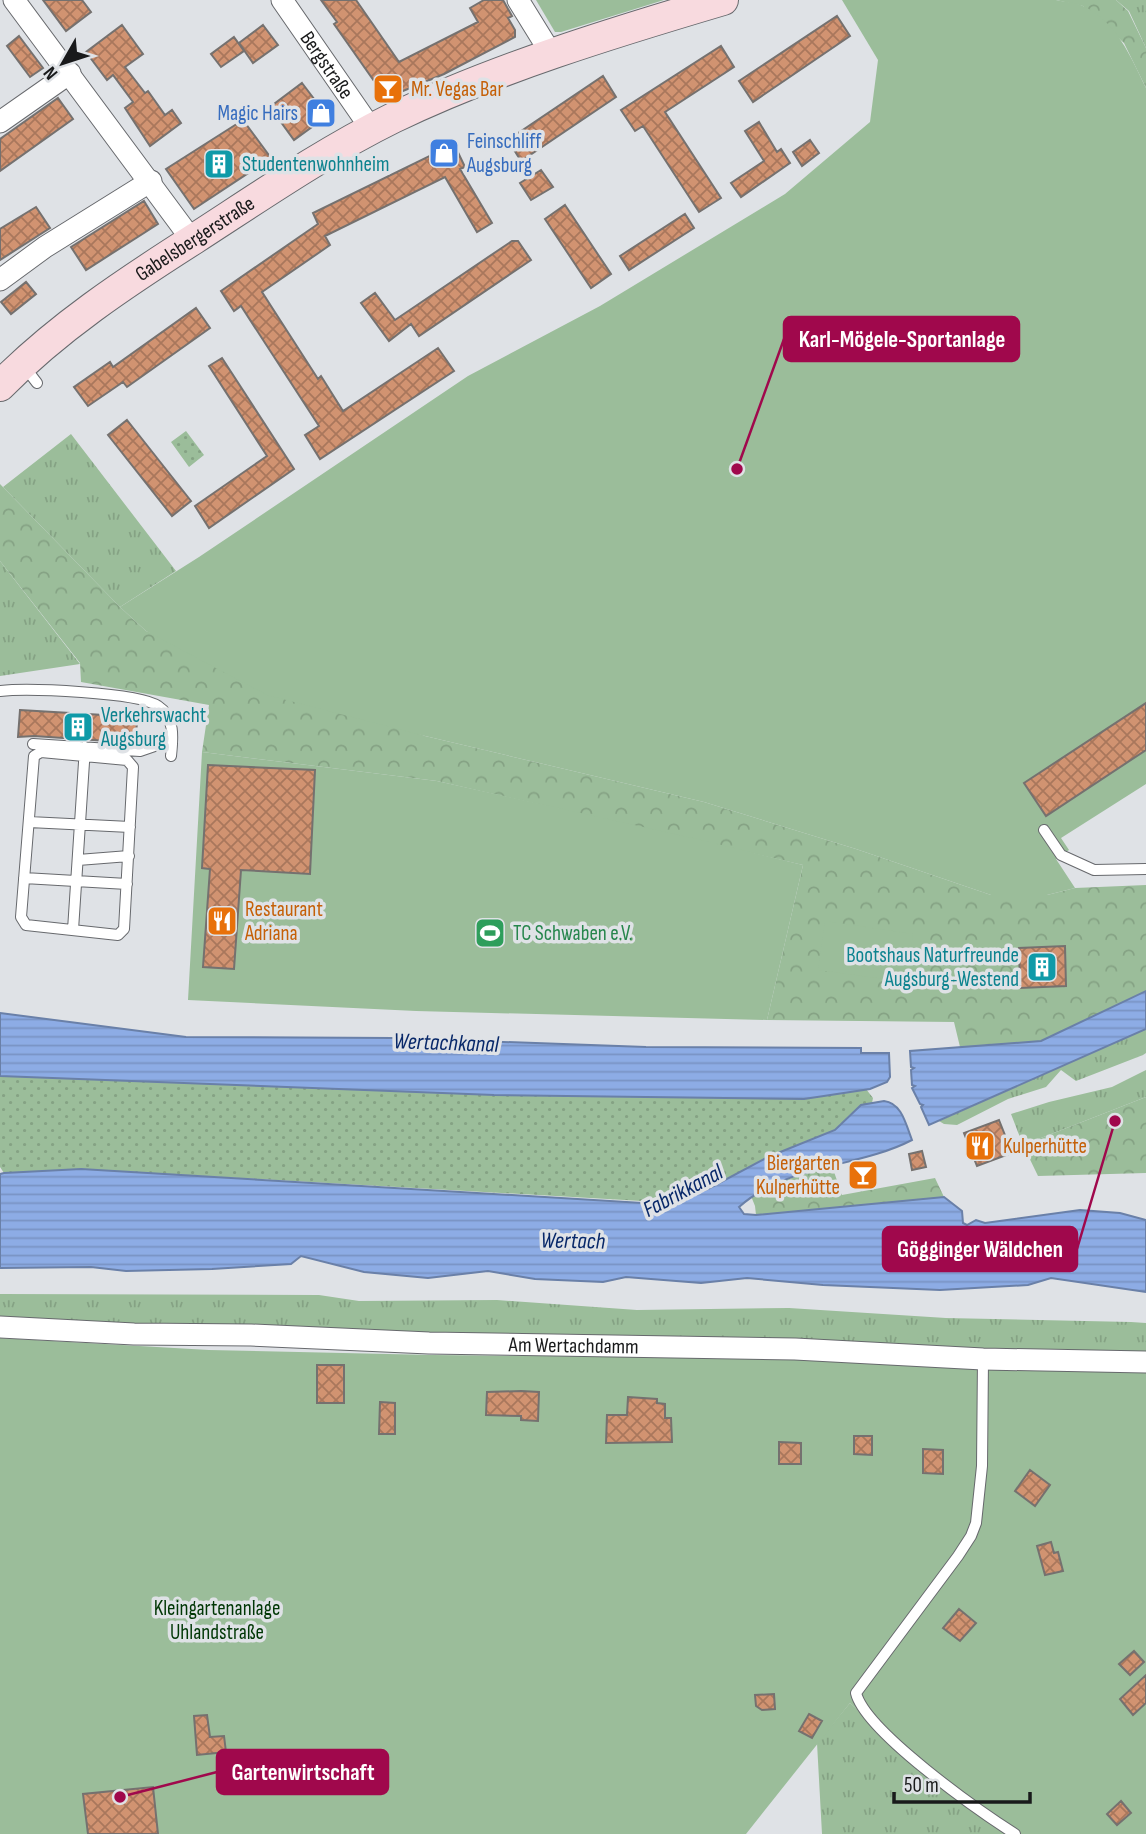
<svg xmlns="http://www.w3.org/2000/svg" width="1146" height="1834" font-family="'Sofia Sans Condensed',sans-serif">
  <style>
    .grass { fill: url(#grass-tufts) }
    .forest { fill: url(#forest-crowns) }
    .park { fill: url(#park-dots) }
    .garden { fill: #9bbd9a }
    .water { fill: url(#water-rules); stroke: #6a80a8; stroke-width: 2 }
    .building { fill: url(#building-cross-hatch); stroke: #75716f; stroke-width: 2 }
    .lines { fill: none; stroke-linecap: round; stroke-linejoin: round }
    .lane-casing { stroke: #67696d; stroke-width: 12 }
    .street-casing { stroke: #67696d; stroke-width: 23 }
    .secondary-casing { stroke: #67696d; stroke-width: 32 }
    .lane { stroke: #fff; stroke-width: 10 }
    .street { stroke: #fff; stroke-width: 21 }
    .secondary { stroke: #f8dadf; stroke-width: 30 }
    .labels { text-anchor: middle; dominant-baseline: central; stroke-width: 7; stroke-linejoin: round; paint-order: stroke }
    .street-label { font-size: 21px; fill: #191a1b; stroke: #dfe2e6 }
    .food-label { font-size: 21px; fill: #c56008; stroke: #dfe2e6; text-anchor: start }
    .shop-label { font-size: 21px; fill: #366cbe; stroke: #dfe2e6; text-anchor: end }
    .culture-label { font-size: 21px; fill: #0d838f; stroke: #dfe2e6; text-anchor: start }
    .leisure-label { font-size: 21px; fill: #27864d; stroke: #dfe2e6; text-anchor: start }
    .park-label { font-size: 21px; fill: #003705; stroke: #dfe2e6 }
    .water-label { font-size: 23px; font-style: italic; fill: #082869; stroke: #dfe2e6 }
    .leader { fill: none; stroke: #a0084c; stroke-width: 2.5 }
    .callout-dot { fill: #a0084c; stroke: #dfe2e6; stroke-width: 2.5 }
    .callout { fill: #a0084c; stroke: #a0084c; stroke-width: 2.5 }
    .callout-label { font-size: 23px; text-anchor: middle; font-weight: bold; fill: #fff }
  </style>
  <defs>
    <pattern id="grass-tufts" width="24" height="20" patternUnits="userSpaceOnUse" patternTransform="scale(1.75)"><rect width="24" height="20" fill="#9bbd9a"/><path d="M3 7l-1-3M5 7V3M7 7l1-3M15 17l-1-3M17 17v-4M19 17l1-3" fill="none" stroke="#85a284"/></pattern>
    <pattern id="forest-crowns" width="20" height="18" patternUnits="userSpaceOnUse" patternTransform="scale(1.75)"><rect width="20" height="18" fill="#9bbd9a"/><path d="M2 6a3 3 0 1 1 6 0M12 15a3 3 0 1 1 6 0" fill="none" stroke="#85a284"/></pattern>
    <pattern id="park-dots" width="8" height="8" patternUnits="userSpaceOnUse" patternTransform="scale(1.75)"><rect width="8" height="8" fill="#9bbd9a"/><path d="M2 2h.1M6 6h.1" fill="none" stroke="#85a284" stroke-width="1.8" stroke-linecap="round"/></pattern>
    <pattern id="water-rules" width="6" height="5" patternUnits="userSpaceOnUse" patternTransform="scale(1.75)"><rect width="6" height="5" fill="#8dace5"/><path d="M0 2.5h6" fill="none" stroke="#7993c4"/></pattern>
    <pattern id="building-cross-hatch" width="8" height="8" patternUnits="userSpaceOnUse" patternTransform="scale(1.75)"><rect width="8" height="8" fill="#d19371"/><path d="M0 0l8 8M0 8l8-8" fill="none" stroke="#a9775c"/></pattern>
  </defs>
  <rect width="100%" height="100%" fill="#dfe2e6"/>
  <path class="grass" d="M1116 0H1146V48L1129 11Z
    M71 434 176 571 120 607 3 487Z
    M0 561 80 664 0 676Z
    M1146 1029V1053L1143 1055 1076 1081 1061 1070 1046 1087 1008 1099 957 1125 944 1124 939 1121Z
    M1146 1070V1097L1023 1145 1011 1114 1049 1102 1112 1087Z
    M0 1294 319 1295 359 1301 497 1300 637 1310 789 1308 946 1318 1131 1322 1146 1323V1357L0 1321Z
    M850 1703 943 1785 1019 1834H822L817 1743Z"/>
  <path class="forest" d="M1056 0H1116L1128 11 1146 48V88L1124 43 1083 6Z
    M0 484 120 607 146 631 425 736 704 802 856 849 991 895H1047L1075 888 1146 885V991L1041 1041 960 1047 954 1022 767 1020 803 865 437 781 202 752 209 705 81 682 80 663 0 561Z
    M1146 1097V1173L1038 1176 1023 1145Z
    M832 1166 842 1195 935 1178 944 1197 756 1215 755 1206 751 1196 779 1182Z"/>
  <path class="park" d="M186 431 204 455 189 467 171 442Z
    M0 1076 494 1095 804 1099 866 1089 873 1098 872 1103 861 1105 835 1130 768 1157 708 1189 659 1202 82 1169 4 1173 0 1167Z"/>
  <path class="garden" d="M536 0H664L561 32H555Z
    M842 0H1056C1064 2 1075 2 1083 6 1116 21 1131 57 1146 88V784L1061 838 1069 850 1056 859 1075 888 1047 895H991L856 849 704 802 425 736 267 695 146 631 120 607 199 557 468 376 600 306 785 194 870 122 878 60Z
    M202 752 437 781 697 839 803 865 767 1020 416 1011 188 1000Z
    M825 921 913 934 906 982 818 970Z
    M0 1338 209 1350 432 1355 786 1358 1146 1372V1834H1019L943 1785 850 1703 746 1834H0Z"/>
  <path class="water" d="M1146 991V1029L929 1125 921 1107 923 1105 920 1104 912 1088 915 1086 912 1085 911 1070 914 1068 911 1067 910 1051 1041 1041Z
    M0 1013 186 1037 393 1038 646 1047 861 1048V1053H889L890 1077 887 1082 870 1089 804 1099 494 1095 0 1076Z
    M884 1101C902 1103 906 1125 912 1140 858 1168 787 1164 739 1207L744 1214 756 1215 944 1197 962 1211 963 1223 967 1225 976 1220 985 1223 1080 1210 1120 1213 1146 1220V1292L1051 1278 1028 1285 940 1290 823 1285 747 1278 701 1283 626 1277 603 1282 535 1279 488 1271 428 1278 364 1272 301 1256 291 1264 212 1269 126 1271 91 1267 0 1268V1174L4 1173 81 1169 659 1204 708 1189 768 1157 835 1130 861 1105Z"/>
  <path class="building" d="M43 0H82L91 12 66 31Z
    M321 0H356L399 62 478 22 470 8 484 0H503L512 16 508 18 515 30V37L444 74 386 98 334 24 337 22Z
    M837 16 850 36 753 102 739 81Z
    M122 25 143 54 125 67 145 93 148 91 165 115 172 110 181 123 150 146 125 108 133 102 113 75 107 80 86 52Z
    M263 25 278 45 253 63 239 43Z
    M19 36 43 68 30 77 7 46Z
    M234 37 244 51 221 67 211 54Z
    M721 46 734 67 665 112 721 198 699 212 643 126 635 131 621 110Z
    M603 76 616 97 521 161 508 140Z
    M302 83 327 116 294 140 270 107Z
    M58 98 73 119 0 171V139Z
    M243 120 271 158 194 209 166 169Z
    M759 122 777 152 781 149 790 163 741 197 731 183 764 161 745 131Z
    M810 140 819 153 802 166 793 152Z
    M454 144 465 167 460 169 492 223 477 232 445 177 325 236 330 245 262 292 318 379 321 376 343 411 438 348 454 371 320 459 305 435 319 426 241 306 234 311 221 291 318 224 313 213Z
    M541 170 553 187 531 200 520 183Z
    M144 201 158 224 86 270 71 247Z
    M565 205 611 274 591 288 545 219Z
    M36 207 50 228 0 260V229Z
    M685 214 694 228 629 270 620 256Z
    M512 241H518L531 260 419 336 411 324 389 341 361 303 375 293 395 320Z
    M26 282 36 294 11 314 1 302Z
    M196 308 210 328 127 387 123 382 88 406 74 387 110 362 113 367Z
    M222 358 294 469 209 528 195 506 267 456 209 366Z
    M127 420 191 501 172 516 108 435Z
    M1146 703V750L1046 816 1024 783Z
    M20 710 137 717 136 743 34 736 18 737Z
    M208 765 315 770 310 874 241 870 234 969 203 967 210 869 202 868Z
    M1065 946 1066 986 1020 988 1019 948Z
    M999 1120 1012 1153 977 1166 964 1133Z
    M922 1151 926 1167 912 1170 909 1154Z
    M317 1365H344V1403H317Z
    M521 1391 539 1392 538 1421 521 1420V1416L486 1415 487 1392Z
    M628 1397 657 1399V1403L665 1404V1418H671L672 1442 606 1443 607 1415H627Z
    M380 1402 395 1403V1434H379Z
    M854 1436H872V1455L854 1454Z
    M779 1442 801 1443V1464H779Z
    M923 1449 943 1450V1474L923 1473Z
    M1030 1470 1050 1485 1035 1506 1015 1491Z
    M1051 1542 1054 1553 1058 1552 1063 1571 1045 1575 1037 1546Z
    M959 1609 976 1623 960 1641 943 1628Z
    M1134 1651 1144 1662 1130 1675 1119 1664Z
    M1146 1675V1703L1133 1715 1120 1699Z
    M774 1694 775 1709 762 1710 756 1706 755 1695Z
    M809 1714 822 1721 812 1738 799 1731Z
    M207 1715 210 1737 224 1736 226 1752 197 1755 194 1716Z
    M153 1787 158 1834H88L83 1794Z
    M1121 1801 1131 1813 1117 1825 1107 1814Z"/>
  <g class="lines">
    <g class="lane-casing">
      <path id="lane" d="M24 366 37 383
        M0 691C27 688 138 692 158 706 175 717 173 738 171 756
        M33 744 140 751 172 740
        M41 752 127 760 133 767 124 929 118 935 26 925 21 917 34 756Z
        M29 822 130 827
        M1044 830 1061 855 1094 870 1146 869
        M78 860 129 856
        M24 878 127 884
        M73 930 85 747
        M983 1359 982 1466 976 1523 971 1536 958 1556 856 1693C865 1731 979 1811 1015 1834"/>
    </g>
    <g class="street-casing">
      <g id="street">
        <path d="M14 0 192 240"/>
        <path id="s1" d="M282 0 372 130"/>
        <path d="M518 0 552 55"/>
        <path d="M0 122 70 73"/>
        <path d="M0 280 45 247 151 181"/>
        <path id="s2" d="M0 1327 134 1334 251 1335 429 1343 795 1349 983 1359 1146 1362"/>
      </g>
    </g>
    <g class="secondary-casing">
      <g id="secondary">
        <path id="s3" d="M0 386C57 328 125 283 194 239 259 197 324 152 393 118 494 69 615 32 723 0"/>
      </g>
    </g>
    <use href="#lane" class="lane"/>
    <use href="#street" class="street"/>
    <use href="#secondary" class="secondary"/>
  </g>
  <defs>
    <g id="bar-square" transform="scale(1.575)"><rect x="-9" y="-9" width="18" height="18" rx="4" fill="#e8710a" stroke="#dfe2e6"/><path d="M-6-5H6L.8 .8V4.5H3.5V6h-7V4.5H-.8V.8Z" fill="#fff"/></g>
    <g id="shop-square" transform="scale(1.575)"><rect x="-9" y="-9" width="18" height="18" rx="4" fill="#3f7fe0" stroke="#dfe2e6"/><path d="M-5-2.5h2.3a2.7 3.5 0 0 1 5.4 0H5L5.5 6h-11ZM-1.5-2.5h3a1.5 2.3 0 0 0-3 0Z" fill="#fff"/></g>
    <g id="building-square" transform="scale(1.575)"><rect x="-9" y="-9" width="18" height="18" rx="4" fill="#0f9aa8" stroke="#dfe2e6"/><path d="M-4-6H4V6H1V3H-1V6H-4ZM-2.5-4.3h1.7v1.8h-1.7ZM.8-4.3h1.7v1.8H.8ZM-2.5-1h1.7V.8h-1.7ZM.8-1h1.7V.8H.8Z" fill="#fff"/></g>
    <g id="restaurant-square" transform="scale(1.575)"><rect x="-9" y="-9" width="18" height="18" rx="4" fill="#e8710a" stroke="#dfe2e6"/><path d="M-5-6h1v4h1v-4h1v4h1v-4h1v5L-1.5 .5V6h-2V.5L-5-1ZM5-6V6H3V1.5H1.5Q1.5-4 5-6Z" fill="#fff"/></g>
    <g id="stadium-square" transform="scale(1.575)"><rect x="-9" y="-9" width="18" height="18" rx="4" fill="#2e9e5b" stroke="#dfe2e6"/><path d="M0-5a6.5 5 0 1 0 0 10a6.5 5 0 1 0 0-10ZM-3.5-1.8h7v3.6h-7Z" fill="#fff"/></g>
  </defs>
  <g fill-rule="evenodd">
    <use href="#bar-square" x="388" y="89"/>
    <use href="#shop-square" x="321" y="113"/>
    <use href="#shop-square" x="444" y="153"/>
    <use href="#building-square" x="219" y="164"/>
    <use href="#building-square" x="78" y="727"/>
    <use href="#restaurant-square" x="222" y="921"/>
    <use href="#stadium-square" x="490" y="933"/>
    <use href="#building-square" x="1042" y="967"/>
    <use href="#restaurant-square" x="980" y="1146"/>
    <use href="#bar-square" x="863" y="1175"/>
  </g>
  <g class="labels">
    <g class="street-label">
      <text stroke="none"><textPath href="#s1" startOffset="79">Bergstraße</textPath></text>
      <text stroke="none"><textPath href="#s3" startOffset="245">Gabelsbergerstraße</textPath></text>
      <text stroke="none"><textPath href="#s2" startOffset="574">Am Wertachdamm</textPath></text>
    </g>
    <g class="food-label">
      <text x="411" y="89">Mr. Vegas Bar</text>
      <text x="245" y="909">Restaurant<tspan x="245" dy="24">Adriana</tspan></text>
      <text x="1003" y="1146">Kulperhütte</text>
      <text x="840" y="1163" text-anchor="end">Biergarten<tspan x="840" dy="24">Kulperhütte</tspan></text>
    </g>
    <g class="shop-label">
      <text x="298" y="113">Magic Hairs</text>
      <text x="467" y="141" text-anchor="start">Feinschliff<tspan x="467" dy="24">Augsburg</tspan></text>
    </g>
    <g class="culture-label">
      <text x="242" y="164">Studentenwohnheim</text>
      <text x="101" y="715">Verkehrswacht<tspan x="101" dy="24">Augsburg</tspan></text>
      <text x="1019" y="955" text-anchor="end">Bootshaus Naturfreunde<tspan x="1019" dy="24">Augsburg-Westend</tspan></text>
    </g>
    <g class="leisure-label">
      <text x="513" y="933">TC Schwaben e.V.</text>
    </g>
    <g class="park-label">
      <text x="217" y="1608">Kleingartenanlage<tspan x="217" dy="24">Uhlandstraße</tspan></text>
    </g>
    <g class="water-label">
      <text transform="translate(446 1043) rotate(2)">Wertachkanal</text>
      <text transform="translate(683 1191) rotate(-28)">Fabrikkanal</text>
      <text transform="translate(573 1241) rotate(1)">Wertach</text>
    </g>
  </g>
  <path class="leader" d="M737 469L784 339M1115 1121L1077 1249M120 1797L217 1772"/>
  <g class="callout-dot">
    <circle cx="737" cy="469" r="7"/>
    <circle cx="1115" cy="1121" r="7"/>
    <circle cx="120" cy="1797" r="7"/>
  </g>
  <g class="callout">
    <rect x="784" y="317" width="235" height="44" rx="7"/>
    <rect x="883" y="1227" width="194" height="44" rx="7"/>
    <rect x="217" y="1750" width="171" height="44" rx="7"/>
  </g>
  <g class="callout-label">
    <text x="902" y="347">Karl-Mögele-Sportanlage</text>
    <text x="980" y="1257">Gögginger Wäldchen</text>
    <text x="303" y="1780">Gartenwirtschaft</text>
  </g>
  <g transform="translate(63 63) rotate(231)" stroke="#dfe2e6" stroke-width="5" paint-order="stroke">
  <path d="M0-5L12 26L0 18L-12 26Z" fill="#191a1b"/>
  <text y="-10" font-size="19" font-weight="bold" text-anchor="middle" fill="#191a1b">N</text>
  </g>
  <path d="M894 1792v10h136v-10" fill="none" stroke="#191a1b" stroke-width="3.5"/>
  <text x="904" y="1792" font-size="21" fill="#191a1b" stroke="#dfe2e6" stroke-width="5" paint-order="stroke">50 m</text>
</svg>
